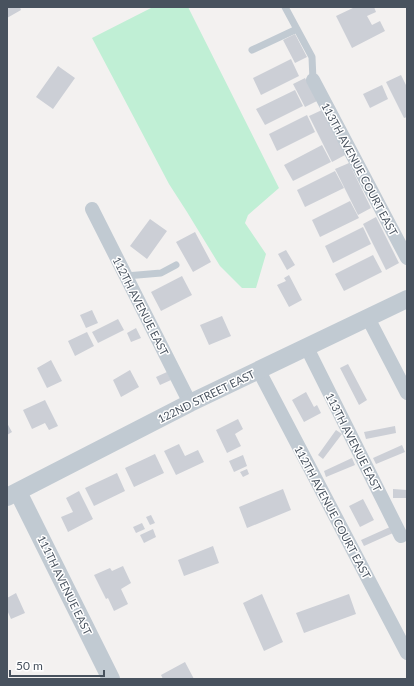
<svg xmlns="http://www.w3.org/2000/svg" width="414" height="686" font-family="Lato,sans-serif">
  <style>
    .green { fill: #c0efd5 }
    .building { fill: #cccfd6 }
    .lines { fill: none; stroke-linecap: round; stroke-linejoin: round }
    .service { stroke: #c1cad2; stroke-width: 7 }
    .minor { stroke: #c1cad2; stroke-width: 14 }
    .tertiary { stroke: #c1cad2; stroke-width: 18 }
    .labels { text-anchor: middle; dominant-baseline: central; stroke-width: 3; stroke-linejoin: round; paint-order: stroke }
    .street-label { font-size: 11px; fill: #48525e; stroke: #fff }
  </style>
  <rect width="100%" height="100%" fill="#f3f1f0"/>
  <path class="green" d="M153 7H188L279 188 248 215 245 223 266 254 256 288H242L220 266 187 212 169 184 92 38Z"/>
  <path class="building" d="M7 7H20L21 10 7 18Z
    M355 7H374L376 12 367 16 372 25 380 21 385 31 352 48 336 16Z
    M295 34 307 57 295 63 283 40Z
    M291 59 299 76 261 95 253 78Z
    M58 66 75 78 53 109 36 97Z
    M401 75 407 87V117L404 118 386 82Z
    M305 78 317 101 305 107 293 84Z
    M382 85 388 99 370 108 363 94Z
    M295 90 303 106 265 125 256 109Z
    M322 110 345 155 332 162 309 116Z
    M307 115 315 132 277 151 269 134Z
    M322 145 331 162 293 181 284 165Z
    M349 163 371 208 358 215 335 169Z
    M335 171 344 188 305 207 297 190Z
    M350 201 359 218 320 237 312 220Z
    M376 217 399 263 386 270 363 224Z
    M150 219 167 231 147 259 130 246Z
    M363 227 371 244 333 263 325 246Z
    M195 232 211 262 193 272 176 242Z
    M286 250 295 265 287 270 278 254Z
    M373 255 382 272 344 291 335 274Z
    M289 275 302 300 289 307 277 285 286 281 284 278Z
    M182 276 192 295 161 311 151 292Z
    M92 310 98 323 86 328 80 315Z
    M222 316 231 336 209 345 200 325Z
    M118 319 124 330 98 343 92 332Z
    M136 328 141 338 131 342 127 333Z
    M87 332 94 346 75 356 68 341Z
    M51 360 62 381 47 388 37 368Z
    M348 364 367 400 359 405 340 368Z
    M130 370 139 387 121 397 113 380Z
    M167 372 171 380 160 385 156 377Z
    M306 392 314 407 317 405 321 413 304 422 292 400Z
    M45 400 58 426 49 430 45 423 32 429 23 410Z
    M238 419 243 429 235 434 241 446 227 453 216 430Z
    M7 423 12 432 7 435Z
    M395 426 396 433 366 439 364 432Z
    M336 430 342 434 323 459 318 455Z
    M179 444 185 456 198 450 204 462 176 475 164 451Z
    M402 445 405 452 376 464 373 458Z
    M155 454 164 473 134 487 125 468Z
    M243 455 247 466 234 472 229 461Z
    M352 458 355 465 326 477 324 471Z
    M247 469 249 474 243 477 240 472Z
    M117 473 125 491 94 506 85 488Z
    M283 489 291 510 247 528 239 507Z
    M393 489 407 490V498H393Z
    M79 491 93 519 68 532 61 517 73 512 66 498Z
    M363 499 374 520 360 527 349 506Z
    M151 515 155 523 150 525 146 517Z
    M142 523 145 529 136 533 133 527Z
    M390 527 393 533 364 546 361 540Z
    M153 529 156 537 144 543 140 535Z
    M213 546 219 563 184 576 178 560Z
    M123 566 131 583 121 589 128 604 114 611 108 598 106 599 94 575 110 568 112 571Z
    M16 593 25 613 11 619 7 610V598Z
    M262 594 283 642 264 651 243 603Z
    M349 594 356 614 304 633 296 613Z
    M185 662 194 679H163L161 675Z"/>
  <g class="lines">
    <path class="service" d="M285 7 312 57 313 80
      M252 50 297 29
      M126 276 161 273 176 265"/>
    <path class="minor" d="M313 80 407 258
      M92 209 190 403
      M368 318 407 393
      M307 348 401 536
      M259 371 407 653"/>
    <path class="tertiary" d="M18 492 111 679
      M7 497 190 403 407 299"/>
  </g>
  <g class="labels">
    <g class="street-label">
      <text transform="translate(360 169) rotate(62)">113TH AVENUE COURT EAST</text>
      <text transform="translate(141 306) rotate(63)">112TH AVENUE EAST</text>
      <text transform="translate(206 396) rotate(-26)">122ND STREET EAST</text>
      <text transform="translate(354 442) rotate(63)">113TH AVENUE EAST</text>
      <text transform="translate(333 512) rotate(62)">112TH AVENUE COURT EAST</text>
      <text transform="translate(65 585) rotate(64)">111TH AVENUE EAST</text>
    </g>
  </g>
  <rect width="414" height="686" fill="none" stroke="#48525e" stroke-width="16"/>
  <path d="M10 670v6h94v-6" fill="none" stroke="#48525e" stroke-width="2"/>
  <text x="16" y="670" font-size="12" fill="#48525e" stroke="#ffffff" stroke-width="3" paint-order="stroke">50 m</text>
</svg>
